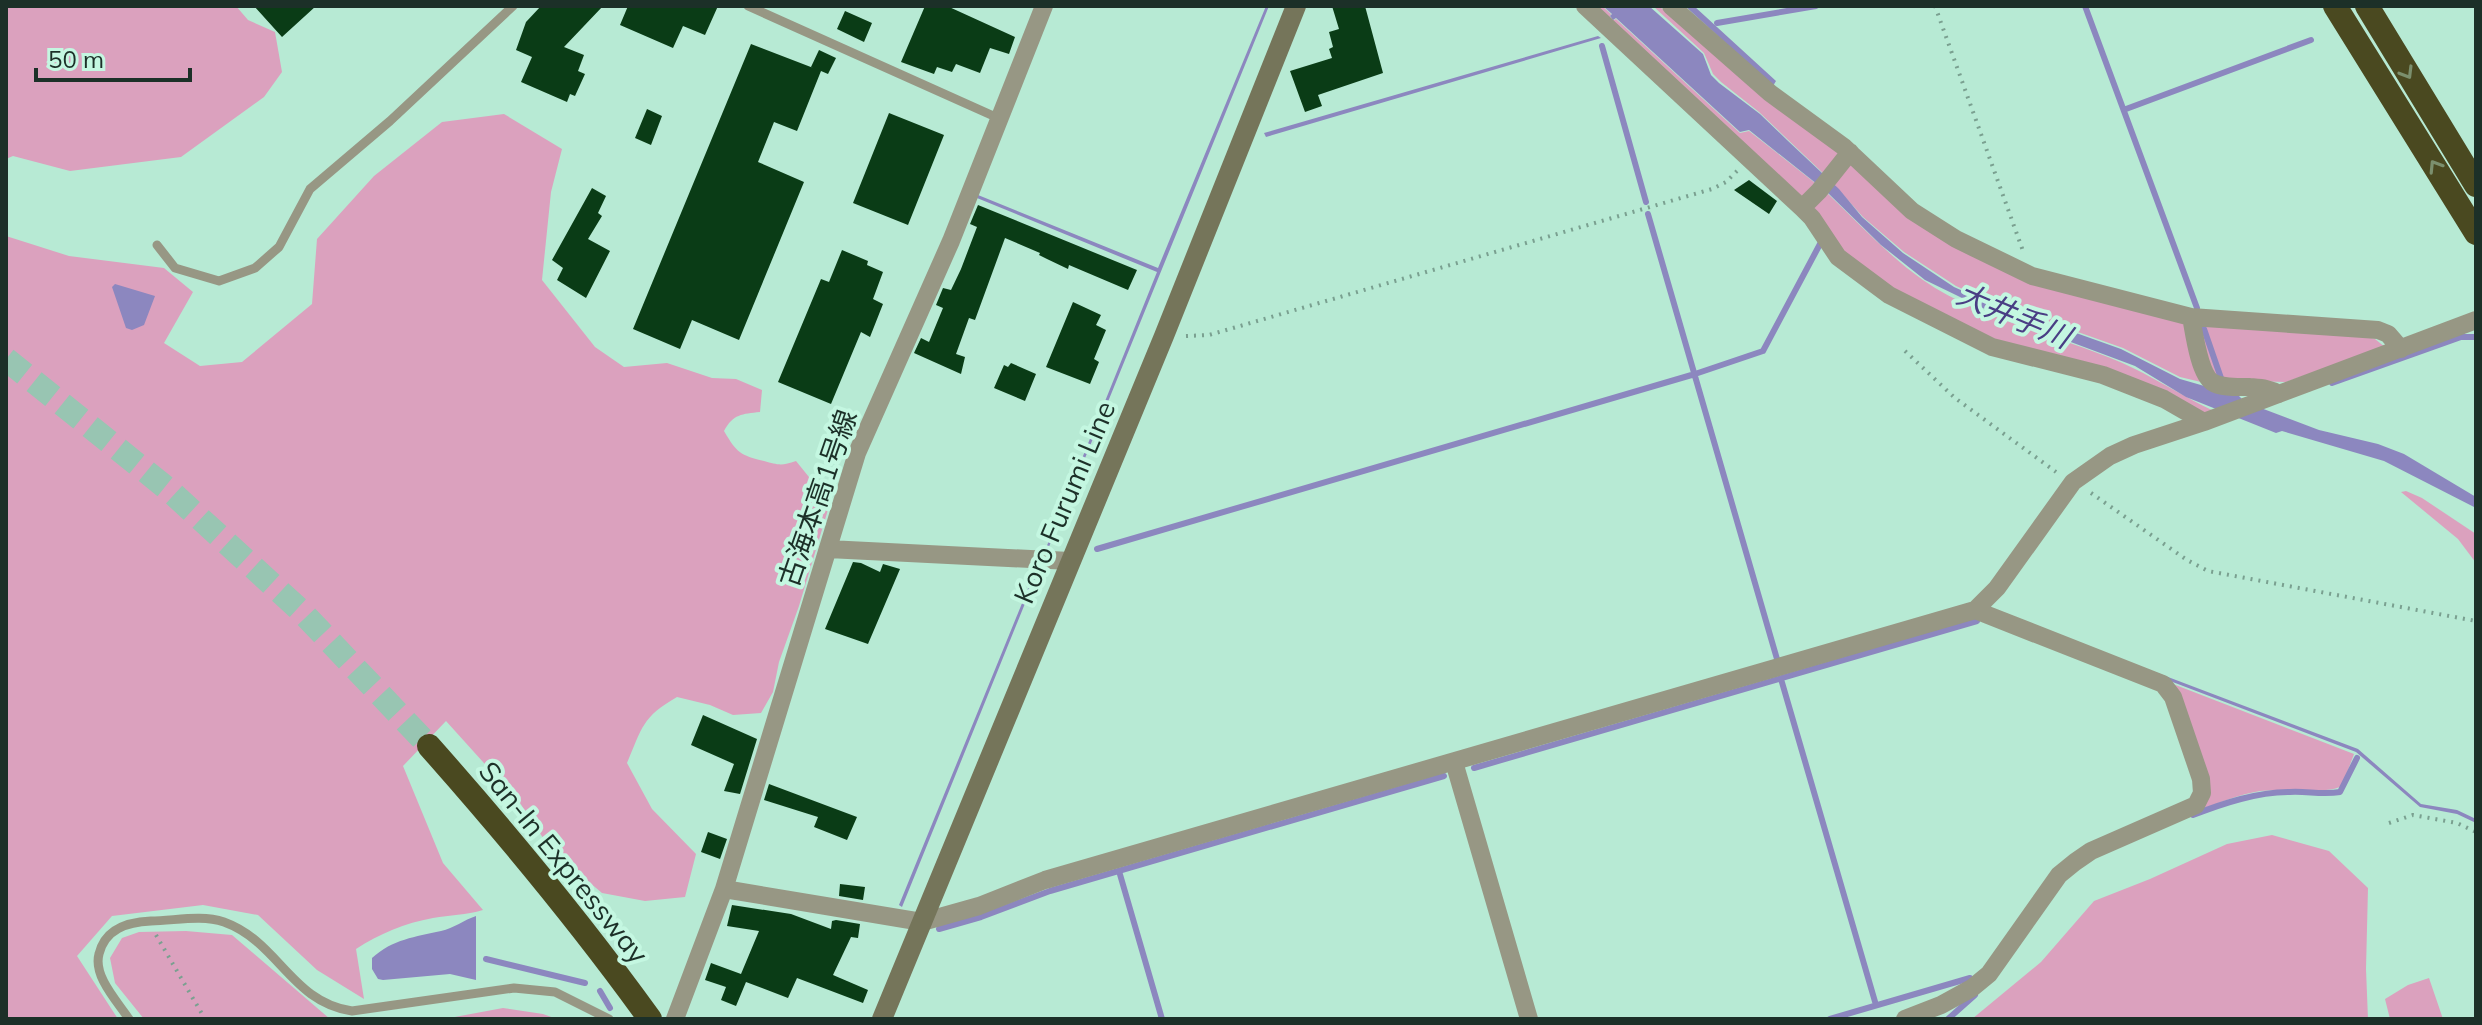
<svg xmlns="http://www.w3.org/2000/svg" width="2482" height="1025" font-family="Mulish,'Noto Sans JP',sans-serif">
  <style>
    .green { fill: #dba1be }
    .water { fill: #8c87bf }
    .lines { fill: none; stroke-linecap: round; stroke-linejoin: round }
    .stream { stroke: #8c87bf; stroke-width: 6 }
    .building { fill: #0a3c16 }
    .highway-tunnel { stroke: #98c5b2; stroke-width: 24; stroke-dasharray: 24 12; stroke-linecap: butt }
    .path { stroke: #7aa090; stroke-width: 4; stroke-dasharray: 2 6; stroke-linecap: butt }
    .lane { stroke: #979784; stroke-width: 9 }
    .street { stroke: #979784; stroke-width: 18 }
    .secondary { stroke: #75755a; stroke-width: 20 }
    .highway { stroke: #4a4920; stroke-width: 24 }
    .oneway { stroke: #7b8f6d }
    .labels { text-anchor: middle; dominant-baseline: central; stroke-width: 8; stroke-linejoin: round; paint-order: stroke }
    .street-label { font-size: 28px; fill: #1c3028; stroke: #c4f7e1 }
    .water-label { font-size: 30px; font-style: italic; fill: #493e84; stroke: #c4f7e1 }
  </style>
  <rect width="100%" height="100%" fill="#b7ead4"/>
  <path class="green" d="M6 6H236L248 20 275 32 282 72 264 97 181 157 70 171 13 156 6 159Z
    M1591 6H1602L1611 14 1610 17 1614 20 1616 19 1740 133 1749 131 1819 186 1803 199Z
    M1653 6H1659L1759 94 1840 152 1826 176 1759 112 1721 82 1713 74 1704 53Z
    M504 114 562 149 551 192 542 280 595 347 624 367 667 363 712 378 736 379 762 390 760 412C742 414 733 414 724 431 737 453 740 455 764 461 778 465 782 466 796 461L830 503 799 606 779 662 773 692 761 713 733 715 710 705 677 697C642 717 642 728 627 763L652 809 696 854 685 897 645 901 602 893 551 850 520 803 446 721 403 766 443 863 483 910C466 915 450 915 433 918 405 923 379 934 356 949L364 999 317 970 258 915 203 905 112 916 77 956 118 1019H6V236L69 256 164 268 193 292 164 343 200 366 242 362 312 304 317 239 374 176 442 122Z
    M1849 161 1943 238 2186 323 2201 382 2180 377 2123 348 1982 298 1956 286 1904 252 1863 217 1830 180Z
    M1824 190C1857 221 1886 254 1923 280 1981 321 2068 337 2133 368 2160 381 2186 398 2214 411L2207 414C2088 374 1942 339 1846 256 1831 243 1820 222 1809 207Z
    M2203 326 2360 335 2375 339 2385 347 2286 382 2214 380 2199 329Z
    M2406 491 2422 498 2476 534V563L2458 539 2401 492Z
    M2173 684 2354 754 2342 786C2325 795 2283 788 2260 791 2240 794 2219 803 2199 810Z
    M2272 835 2329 851 2368 888 2366 969 2368 1019H1972L2041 962 2094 901 2150 879 2227 844Z
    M186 931 232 935 330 1019H144L115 983 110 958 122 938 139 932Z
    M2429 978 2443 1019H2390L2385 999 2408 985Z
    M503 1008 543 1014 557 1019H444Z"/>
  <path class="water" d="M1266 6H1269L1044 559 1042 558 1157 272 977 198 978 195 1158 268Z
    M1603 6H1649L1703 54 1711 75 1719 83 1760 114 1787 140 1839 189 1862 217 1903 253 1954 287 1981 299 2121 349 2180 379 2239 396 2245 402 2319 430 2378 444 2404 454 2476 497V508L2384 461 2282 431 2276 433 2186 397 2135 366 1993 313 1925 280 1881 245 1827 192 1749 130 1740 132 1616 18 1613 20 1610 16 1612 14Z
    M1685 6H1694L1776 81 1773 86Z
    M1598 36 1601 38 1266 137 1264 133Z
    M115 284 155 296 144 325 132 330 126 328 112 287Z
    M1038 564H1041L902 907 899 905Z
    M2052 633 2358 749 2421 804 2457 810 2476 819V823L2457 814 2420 807 2356 752 2052 636Z
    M476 916V980L450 974 383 980 378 979 372 969V958C393 939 415 937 441 931 454 928 464 920 476 916Z"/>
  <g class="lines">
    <path class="stream" d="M2085 6 2197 308
      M1717 23 1816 6
      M1602 46 1646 202
      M2126 109 2311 40
      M1648 214 1777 659
      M2204 329 2222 381
      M2332 383 2461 337H2476
      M1097 549 1695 374 1763 351 1820 244
      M1781 679 1876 1005
      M1474 768 1977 621
      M2193 815C2224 803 2257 792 2290 792 2307 791 2323 795 2340 792L2357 758
      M1119 871 1162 1019
      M939 929 981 917 1050 891 1444 776
      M486 959 585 983
      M600 991 610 1008
      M1830 1019 1970 978
      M1948 1019 1975 995"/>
  </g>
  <path class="building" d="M254 6H316L282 37Z
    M541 6H603L564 47 584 55 578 71 585 74 575 96 570 94 567 102 521 82 532 57 516 50 526 22Z
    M628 6H718L705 35 683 26 673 48 620 25Z
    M925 6H947L1015 37 1009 54 990 48 980 73 956 64 952 72 937 67 934 74 901 62Z
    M1332 6H1365L1383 73 1318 95 1322 106 1305 112 1290 71 1332 58 1329 49 1333 47 1329 32 1339 29Z
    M845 11 872 23 864 42 837 29Z
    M751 44 816 69 811 67 819 50 836 58 828 74 821 71 797 131 774 122 758 162 804 182 739 340 692 320 680 349 633 329Z
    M647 109 662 116 651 145 635 138Z
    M889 113 944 135 908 225 853 203Z
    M1749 180 1777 201 1769 214 1734 190Z
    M592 188 606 196 598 213 602 216 588 239 610 251 586 298 557 280 563 268 552 260Z
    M978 205 1137 270 1128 290 1069 265 1068 269 1047 259 1039 255 1040 253 1005 238 975 320 969 318 956 354 965 357 961 374 914 353 921 338 929 342 943 308 936 305 943 288 951 290 961 269 977 227 970 224Z
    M842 250 868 261 867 265 883 272 873 299 883 304 870 337 861 332 831 404 778 382 821 279 829 282Z
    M1073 302 1101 315 1096 325 1106 330 1094 359 1099 362 1090 384 1046 367Z
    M1011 363 1036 374 1025 401 994 388 1004 365 1008 367Z
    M853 562 861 563 880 572 883 564 900 569 868 644 825 629Z
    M703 715 757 739 740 794 724 791 734 764 691 745Z
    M769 784 857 817 847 840 814 827 818 817 764 800Z
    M708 832 727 839 720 859 701 852Z
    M840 884 865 887 863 900 839 896Z
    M732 905 791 914 831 929 832 921 836 920 860 924 858 938 851 937 833 975 868 990 863 1003 797 978 788 998 746 982 736 1006 721 1000 726 987 705 980 711 963 741 974 759 931 727 926Z"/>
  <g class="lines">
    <path class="highway-tunnel" d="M6 359 169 490 302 612 429 746"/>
    <path class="path" d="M1935 6 2023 251
      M1186 336 1209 335 1712 189 1726 182 1738 170
      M1905 351 1955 398 2056 472
      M2091 493 2187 560 2208 571 2476 621
      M2389 823 2413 815 2457 823 2476 832
      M156 935 205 1019"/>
    <path class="lane" d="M748 6 998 118
      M157 245 175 268 219 281 255 268 279 247 310 189 390 121 513 6
      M129 1019C117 1001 93 976 99 954 105 929 127 922 151 921 174 921 201 914 224 922 279 942 291 1002 352 1011L514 988 555 992 609 1019"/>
    <path class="street" d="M1585 6 1802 208 1812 218 1838 257 1889 295 1992 347 2103 375 2164 399 2204 422
      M1671 6 1770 93 1844 147 1912 211 1956 239 2032 276 2191 317 2378 330 2388 334 2401 349
      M1802 208 1819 191 1850 152
      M2191 317C2194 332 2199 373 2212 382 2221 388 2238 387 2249 387 2260 388 2269 388 2279 394
      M828 549 1070 561
      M1454 762 1529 1019
      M724 889 922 922 979 906 1045 880 1975 610 1997 588 2073 482 2110 456 2134 445 2204 422 2476 320
      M675 1019 724 889 857 453 951 241 1044 6
      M1905 1019 1941 1005 1972 988 1989 974 2059 875 2075 862 2091 851 2196 805 2202 793 2201 779 2173 697 2163 684 1975 610"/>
    <path class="secondary" d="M882 1019 1164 336 1296 6"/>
    <path class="highway" d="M2335 6 2476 233
      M2367 6 2476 185
      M429 746C507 834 581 923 650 1019"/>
  </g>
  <defs><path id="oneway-chevron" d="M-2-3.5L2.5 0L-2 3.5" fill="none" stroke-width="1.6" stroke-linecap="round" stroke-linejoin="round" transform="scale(2)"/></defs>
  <g class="oneway">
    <use href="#oneway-chevron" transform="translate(2407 73) rotate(59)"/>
    <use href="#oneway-chevron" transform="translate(2435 166) rotate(-122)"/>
  </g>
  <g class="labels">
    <g class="street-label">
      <text transform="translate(817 498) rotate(-71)">古海本高1号線</text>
      <text transform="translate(1064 502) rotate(-67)">Koro Furumi Line</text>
      <text transform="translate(564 862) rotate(51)">San-In Expressway</text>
    </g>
    <g class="water-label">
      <text transform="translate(2014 315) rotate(23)">大井手川</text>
    </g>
  </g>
  <rect width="2482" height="1025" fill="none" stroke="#1c3028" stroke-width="16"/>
  <path d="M36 68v12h154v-12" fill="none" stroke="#1c3028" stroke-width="4"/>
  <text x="48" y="68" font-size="24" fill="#1c3028" stroke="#c4f7e1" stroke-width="6" paint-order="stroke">50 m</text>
</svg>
